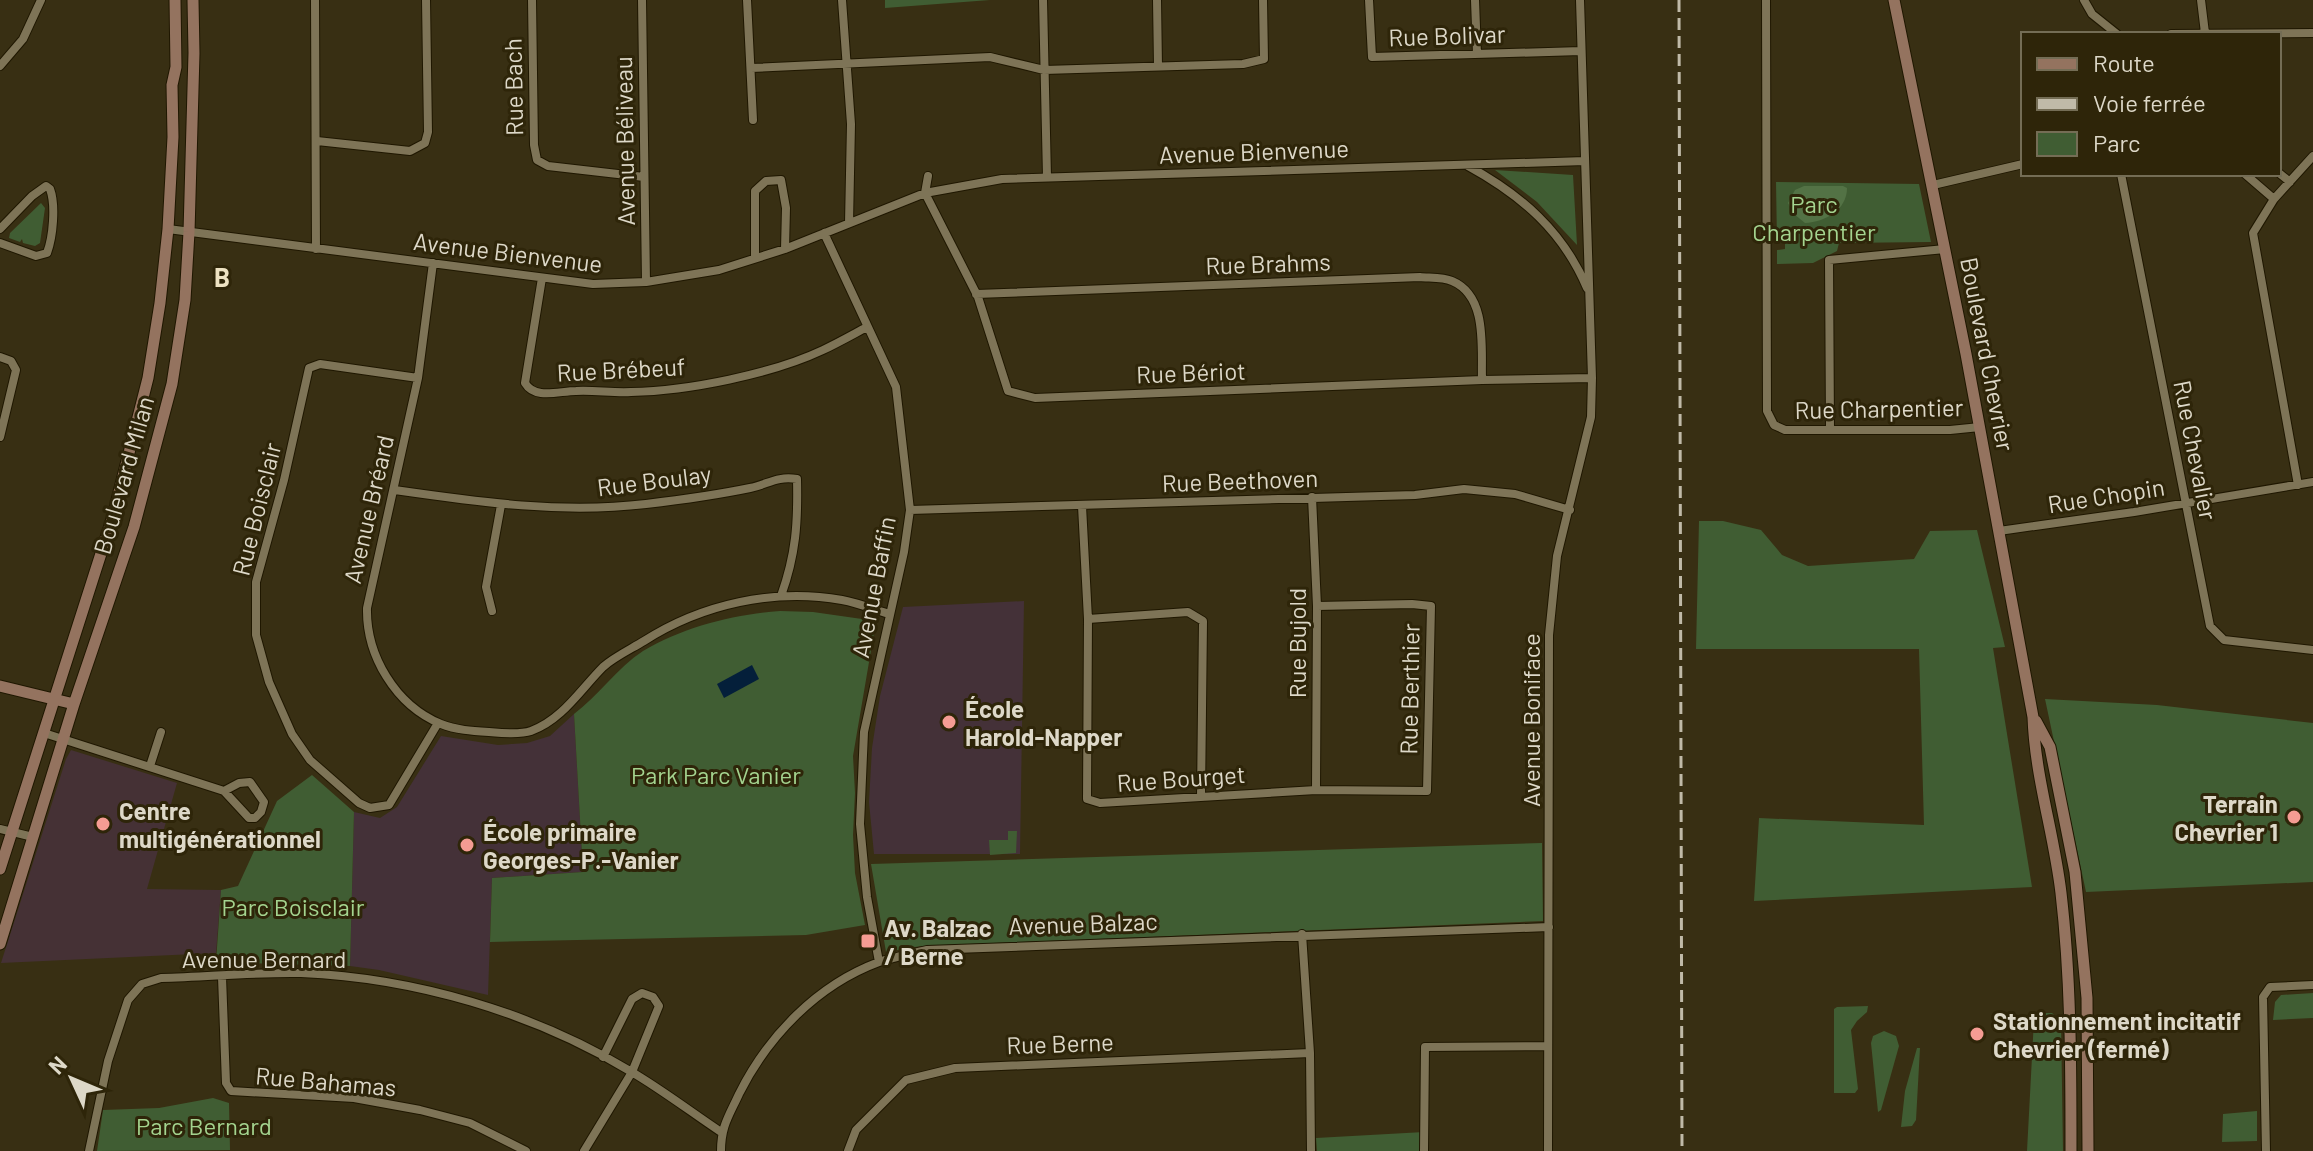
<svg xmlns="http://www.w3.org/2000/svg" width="2313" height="1151" font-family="Barlow,sans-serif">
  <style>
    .commercial { fill: #453135 }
    .education { fill: #443138 }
    .green { fill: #405d33 }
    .forest { fill: #537245 }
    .water { fill: #041f3a }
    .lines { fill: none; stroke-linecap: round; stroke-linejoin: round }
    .street-casing { stroke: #1f1700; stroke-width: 10 }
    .secondary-casing { stroke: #1f1700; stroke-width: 13 }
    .street { stroke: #7e7457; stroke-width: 8 }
    .secondary { stroke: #94735f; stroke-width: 11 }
    .rail { stroke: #c0baa8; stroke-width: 3; stroke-dasharray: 12 6; stroke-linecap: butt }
    .poi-dot { fill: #f59c93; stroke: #2e2509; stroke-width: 3 }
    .labels { text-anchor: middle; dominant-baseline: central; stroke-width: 6; stroke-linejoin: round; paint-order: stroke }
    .street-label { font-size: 24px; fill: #ddd8c8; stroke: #2e2509 }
    .park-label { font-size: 24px; fill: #a4d48f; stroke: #2e2509 }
    .poi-label { font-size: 24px; font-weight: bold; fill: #ddd8c8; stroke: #2e2509; text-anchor: start }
    .neighbourhood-label { font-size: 26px; font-weight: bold; fill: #ede2c2; stroke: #2e2509 }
  </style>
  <rect width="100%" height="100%" fill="#382f13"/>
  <path class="commercial" d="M71 750 177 783 147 889 221 890 216 953 1 963 66 759Z"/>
  <path class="education" d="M1024 601 1020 854H874L869 802 872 748 880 696 903 607Z
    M574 714 583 872 492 878 488 995 379 970 350 966 354 812 380 818 397 807 441 736 498 745 527 743 550 736Z"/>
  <path class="green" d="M885 0H990L885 8Z
    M1495 170 1573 175 1577 245 1537 202Z
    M1776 182 1919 184 1931 242 1839 243 1837 251 1813 263 1777 264V250L1785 249V243H1777Z
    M41 203 45 208 40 243 35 246 23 243 22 239 20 242 9 238 10 233Z
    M1699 521H1723L1761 530 1782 555 1808 566 1914 559 1930 531 1977 530 2005 647 1993 648 2032 887 1754 901 1759 818 1924 825 1919 649H1696Z
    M780 611 813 612 876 621 853 756 855 793 853 835 855 873 865 925 806 935 490 942 492 878 583 872 574 714C598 696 617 668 643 651 683 627 735 614 780 611Z
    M2045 699 2157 705 2313 723V882L2086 892Z
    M312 775 354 812 350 966 216 962 221 890 238 886 277 801Z
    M1008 831H1017L1016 853 990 855 989 840H1008Z
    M1542 843 1543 921 921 946 886 952 871 864Z
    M2313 993V1018L2273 1020 2275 1002 2281 995Z
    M1868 1006 1867 1012 1857 1021 1851 1030 1858 1089 1855 1093H1834V1009L1837 1007Z
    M2038 1013H2052L2061 1021 2063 1151H2027L2034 1019Z
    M1884 1031 1896 1036 1899 1046 1881 1110 1878 1112 1871 1043 1873 1036Z
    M1917 1048H1920L1916 1120 1912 1126 1901 1127 1905 1091Z
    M213 1098 229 1103 230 1150 97 1151 103 1110 159 1108Z
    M2257 1111V1141L2222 1142 2223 1114Z
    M1424 1132V1151H1317L1316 1138Z"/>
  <path class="forest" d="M1804 186H1843L1847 188C1847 210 1825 222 1805 223L1794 214 1788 203 1795 190Z"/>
  <path class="water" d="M752 665 759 679 724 698 717 684Z"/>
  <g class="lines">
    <g class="street-casing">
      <path id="street" d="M315 0 316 249
        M532 0 534 145 537 160 548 166 644 177
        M642 0 646 282
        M747 0 753 120
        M842 0 851 124 849 223
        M1043 0 1047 177
        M1157 0 1158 66
        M1369 0 1372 57 1581 51
        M1475 0 1477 54
        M1766 0 1767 411 1774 425 1785 430H1950L1980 427
        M2084 0 2092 14 2117 34
        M2201 0 2205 33
        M2171 34 2313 33
        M0 66 23 39 41 0
        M751 68 990 57 1044 70 1243 64 1264 59 1263 0
        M317 141 410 151 425 143 428 132 426 0
        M1468 166C1521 195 1563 231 1587 288
        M2279 173 2290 182
        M2121 174 2210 626 2224 640 2313 650
        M2245 174 2274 199
        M928 176 925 193 978 297 1008 391 1035 398 1482 380 1592 378
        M1933 185 2023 164
        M0 229 32 196 46 186 50 189C56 205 53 237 47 253L36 256 0 243
        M168 229 593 284 646 282 719 270 785 249 925 193 1002 179 1585 161
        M824 233 896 387 910 510 904 552 864 732 860 824 867 897 879 962
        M755 258V191L766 181 781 180 786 208 785 249
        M433 263 418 378 367 608C366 655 395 705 441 724 456 730 472 731 489 732 501 733 519 735 531 731 562 720 581 689 603 667 614 657 631 649 644 641 702 604 774 588 842 600 858 603 873 609 889 614
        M542 278 525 383C535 400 559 391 576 391 594 390 613 393 631 392 688 391 772 374 823 350 838 343 852 335 867 327
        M976 294 1420 277C1429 278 1443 277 1452 281 1488 296 1481 348 1482 380
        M0 357 11 361 16 370 0 437
        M418 378 320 364 309 368 284 480 256 582V635L269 682 292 734 310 760 359 803 370 808 389 805 438 723
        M1830 430 1829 260 1945 249
        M2298 485 2253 233 2274 199 2313 156
        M395 490C479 502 561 514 646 504 680 500 716 495 750 488 769 484 776 476 797 479 798 523 796 554 781 596
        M1312 497 1317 606 1316 790
        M1082 506 1088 619 1087 799 1100 803 1316 790 1427 791 1431 606 1412 604 1317 606
        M910 510 1415 495 1464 489 1515 494 1570 510
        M1999 531 2134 512 2313 482
        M492 611 486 587 501 505
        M1088 619 1188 612 1203 621 1201 797
        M44 733 224 791 249 818H255L261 812 264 802 250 782 239 783 224 791
        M150 766 161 732
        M0 829 33 837
        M1302 934 1310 1053 1311 1151
        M222 977 226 1083 231 1091 354 1098 420 1110 470 1123 526 1151
        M89 1151 108 1061 128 1000 142 984 161 978C207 977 255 972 301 973 415 978 532 1012 630 1071 661 1089 691 1112 721 1132
        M584 1151 632 1072 659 1006 653 997 642 993 632 999 603 1057
        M721 1151C721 1126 729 1116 739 1094 768 1036 817 985 879 962 894 957 911 954 927 950L1549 927
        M848 1151 856 1130 906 1080 955 1068 1310 1053
        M1424 1151 1425 1047 1546 1046
        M1548 1151 1549 635 1557 556 1591 417 1592 378 1580 0
        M2266 1151 2263 997 2270 987 2313 985"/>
    </g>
    <g class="secondary-casing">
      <path id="secondary" d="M1894 0 1966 354 2033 717C2035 777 2054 833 2061 893 2071 979 2071 1065 2071 1151
        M0 686 74 704
        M2036 721 2050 747 2075 872 2087 998 2088 1151
        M0 869 113 516 148 378 160 303 168 229 173 137 172 85 176 67 175 0
        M0 944 74 704 134 527 172 384 185 300 189 232 194 53 193 0"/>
    </g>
    <use href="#street" class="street"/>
    <use href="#secondary" class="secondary"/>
    <path class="rail" d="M1679 0 1682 1151"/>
  </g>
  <g class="poi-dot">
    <circle cx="949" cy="722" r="8"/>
    <circle cx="2294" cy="817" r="8"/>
    <circle cx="103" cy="824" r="8"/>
    <circle cx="467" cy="845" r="8"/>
    <rect x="860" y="933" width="16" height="16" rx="4"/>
    <circle cx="1977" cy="1034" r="8"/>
  </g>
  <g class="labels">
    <g class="street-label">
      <text transform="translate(1447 35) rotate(-2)">Rue Bolivar</text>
      <text transform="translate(513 87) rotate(-91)">Rue Bach</text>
      <text transform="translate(624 141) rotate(-91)">Avenue Béliveau</text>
      <text transform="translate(1254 151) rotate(-2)">Avenue Bienvenue</text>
      <text transform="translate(508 252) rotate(7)">Avenue Bienvenue</text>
      <text transform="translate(1268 263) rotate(-2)">Rue Brahms</text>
      <text transform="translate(1988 354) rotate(79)">Boulevard Chevrier</text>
      <text transform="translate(621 369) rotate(-3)">Rue Brébeuf</text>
      <text transform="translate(1191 372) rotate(-2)">Rue Bériot</text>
      <text transform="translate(1879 408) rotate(-1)">Rue Charpentier</text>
      <text transform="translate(2196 450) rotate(79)">Rue Chevalier</text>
      <text transform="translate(123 475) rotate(-74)">Boulevard Milan</text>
      <text transform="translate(654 480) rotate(-7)">Rue Boulay</text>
      <text transform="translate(1240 480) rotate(-2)">Rue Beethoven</text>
      <text transform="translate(2106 495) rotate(-9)">Rue Chopin</text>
      <text transform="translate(256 509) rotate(-76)">Rue Boisclair</text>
      <text transform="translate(368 509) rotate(-77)">Avenue Bréard</text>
      <text transform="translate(873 587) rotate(-79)">Avenue Baffin</text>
      <text transform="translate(1296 643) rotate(-90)">Rue Bujold</text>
      <text transform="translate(1409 689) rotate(-89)">Rue Berthier</text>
      <text transform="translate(1530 720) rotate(-90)">Avenue Boniface</text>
      <text transform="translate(1181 778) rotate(-4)">Rue Bourget</text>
      <text transform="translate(1083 923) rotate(-2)">Avenue Balzac</text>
      <text x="264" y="958">Avenue Bernard</text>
      <text transform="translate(1060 1043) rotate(-2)">Rue Berne</text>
      <text transform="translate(326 1081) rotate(5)">Rue Bahamas</text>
    </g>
    <g class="park-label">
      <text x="1814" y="203">Parc<tspan x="1814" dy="28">Charpentier</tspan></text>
      <text x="716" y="774">Park Parc Vanier</text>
      <text x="293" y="906">Parc Boisclair</text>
      <text x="204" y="1125">Parc Bernard</text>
    </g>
    <g class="poi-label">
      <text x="965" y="708">École<tspan x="965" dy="28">Harold-Napper</tspan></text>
      <text x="2278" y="803" text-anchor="end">Terrain<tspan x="2278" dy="28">Chevrier 1</tspan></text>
      <text x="119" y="810">Centre<tspan x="119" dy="28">multigénérationnel</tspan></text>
      <text x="483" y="831">École primaire<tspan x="483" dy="28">Georges-P.-Vanier</tspan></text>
      <text x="884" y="927">Av. Balzac<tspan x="884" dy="28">/ Berne</tspan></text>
      <text x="1993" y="1020">Stationnement incitatif<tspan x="1993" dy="28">Chevrier (fermé)</tspan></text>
    </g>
    <g class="neighbourhood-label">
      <text x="222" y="276">B</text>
    </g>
  </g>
  <rect x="2021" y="32" width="260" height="144" fill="#2e2509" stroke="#746d55" stroke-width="2"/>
  <rect x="2037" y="58" width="40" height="12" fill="#94735f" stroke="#746d55" stroke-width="2"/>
  <text x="2093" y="72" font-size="24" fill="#ddd8c8">Route</text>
  <rect x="2037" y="98" width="40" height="12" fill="#c0baa8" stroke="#746d55" stroke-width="2"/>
  <text x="2093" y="112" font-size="24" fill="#ddd8c8">Voie ferrée</text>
  <rect x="2037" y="132" width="40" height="24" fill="#405d33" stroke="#746d55" stroke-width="2"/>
  <text x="2093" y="152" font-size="24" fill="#ddd8c8">Parc</text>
  <g transform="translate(72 1079) rotate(314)" stroke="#2e2509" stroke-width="6" paint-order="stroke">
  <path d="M0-6L14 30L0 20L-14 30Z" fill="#ddd8c8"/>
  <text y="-12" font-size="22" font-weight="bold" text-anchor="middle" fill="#ddd8c8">N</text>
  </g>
</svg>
